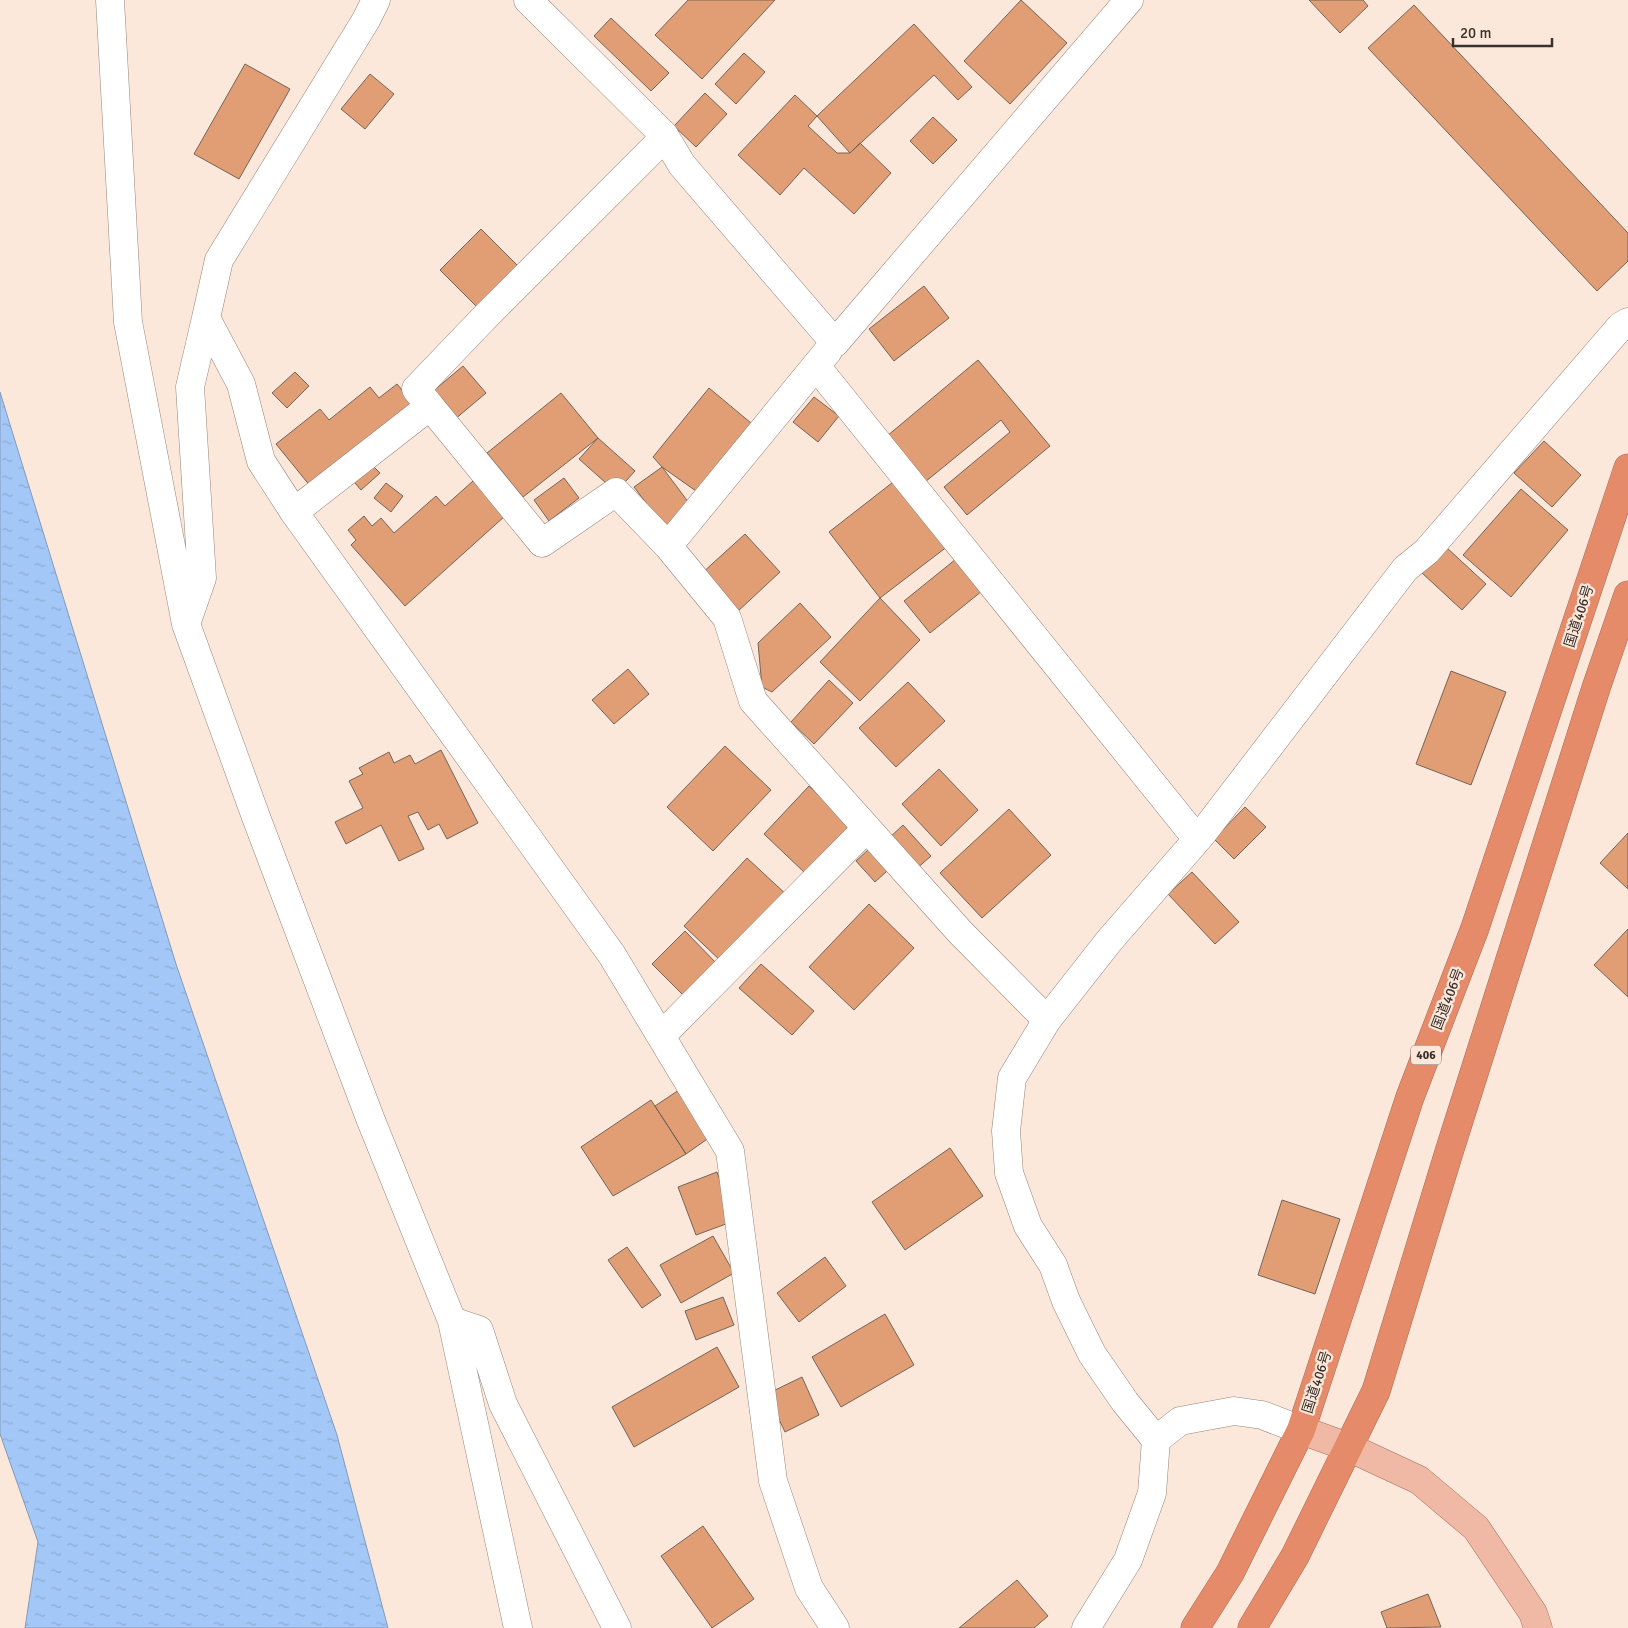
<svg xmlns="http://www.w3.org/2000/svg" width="1628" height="1628" font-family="Signika,'Noto Sans JP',sans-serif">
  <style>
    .water { fill: url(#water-ripples); stroke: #839aba }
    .building { fill: #e19e75; stroke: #756459 }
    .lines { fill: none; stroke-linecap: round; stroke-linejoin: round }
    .minor-casing { stroke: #978479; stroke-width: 29 }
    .major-casing { stroke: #a96c55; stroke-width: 29 }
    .highway-casing { stroke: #a96c55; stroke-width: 29 }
    .minor { stroke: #fff; stroke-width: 28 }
    .major { stroke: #efb9a6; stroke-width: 28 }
    .highway { stroke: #e58b6a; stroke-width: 28 }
    .labels { text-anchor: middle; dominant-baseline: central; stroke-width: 4.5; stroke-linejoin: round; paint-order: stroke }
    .shield { fill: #fce8db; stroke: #746861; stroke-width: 1 }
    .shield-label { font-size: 12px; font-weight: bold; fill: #39312d }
    .street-label { font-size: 14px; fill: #39312d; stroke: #fce8db }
  </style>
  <defs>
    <pattern id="water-ripples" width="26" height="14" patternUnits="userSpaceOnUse" patternTransform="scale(1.25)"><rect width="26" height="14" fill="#a3c7f6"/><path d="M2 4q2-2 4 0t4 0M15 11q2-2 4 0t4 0" fill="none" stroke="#8dabd3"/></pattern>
  </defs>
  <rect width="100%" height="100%" fill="#fce8db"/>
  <path class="water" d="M0 392 176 964 337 1435 388 1628H25L38 1542 0 1434Z"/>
  <path class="building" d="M688 0H775L702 79 655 35Z
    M1021 0 1067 43 1010 104 964 61Z
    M1309 0H1363L1368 6 1340 33Z
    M1414 5 1628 233V261L1597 291 1368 48Z
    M611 18 669 73 651 91 594 36Z
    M914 24 972 87 958 100 934 75 850 153 817 116Z
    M744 53 765 72 736 104 715 84Z
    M245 64 290 89 239 179 194 154Z
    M370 74 394 94 365 129 341 109Z
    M705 93 727 114 696 147 674 126Z
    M795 95 817 116 808 126 837 153H850L860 143 891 173 854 214 804 168 780 195 738 155Z
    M933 117 957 140 933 164 910 141Z
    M481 229 527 275 486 316 440 270Z
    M924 286 949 318 894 361 869 329Z
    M978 360 1050 446 967 515 944 487 1010 432 1001 420 925 482 887 436Z
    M463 366 486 393 454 420 432 392Z
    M295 372 309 386 287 408 272 393Z
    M397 384 414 404 311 487 276 444 320 409 329 420 370 387 379 398Z
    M709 388 751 423 696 491 662 467 653 457Z
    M561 393 598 438 523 497 487 453Z
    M814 397 839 416 818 442 793 422Z
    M598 438 635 471 616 492 579 459Z
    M1544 441 1581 475 1552 507 1514 473Z
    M373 466 380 473 361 490 354 482Z
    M662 467 692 507 665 528 634 487Z
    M564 478 579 498 549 521 534 500Z
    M897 479 948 546 880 598 829 532Z
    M473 481 505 516 405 606 351 545 356 540 348 530 364 516 372 526 381 518 394 533 436 496 445 506Z
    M386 483 403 496 391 512 374 498Z
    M1521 489 1568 530 1511 597 1463 555Z
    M745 534 780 572 736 613 701 574Z
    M1446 547 1486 584 1462 610 1422 573Z
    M956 559 982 591 930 633 904 601Z
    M880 598 920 640 860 701 820 662Z
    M800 603 831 637 772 692 762 687 758 643Z
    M628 669 649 694 614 724 592 700Z
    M1451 671 1506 692 1471 785 1416 764Z
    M829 680 853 703 814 744 791 722Z
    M908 682 945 721 896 767 859 728Z
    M725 746 771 790 713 851 667 807Z
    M441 750 478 823 447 839 439 824 428 830 418 812 408 816 424 849 399 861 381 825 346 844 335 822 363 808 349 781 363 774 359 768 389 752 394 763 410 755 415 764Z
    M939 769 978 810 941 846 902 804Z
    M809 786 851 825 805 873 764 834Z
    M1245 807 1266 827 1234 859 1214 839Z
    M1009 809 1051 855 982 918 940 873Z
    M903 825 931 856 915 870 887 840Z
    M1628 833V889L1600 863Z
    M868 850 887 871 875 882 856 861Z
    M747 858 789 897 725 965 684 926Z
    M1192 872 1239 922 1215 944 1168 894Z
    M869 904 914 948 854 1010 809 967Z
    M1628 929V997L1594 965Z
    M685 931 721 968 688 1000 652 964Z
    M761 964 814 1011 792 1035 739 988Z
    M682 1088 713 1135 686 1154 655 1106Z
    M651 1100 686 1154 613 1196 581 1147Z
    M950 1148 983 1196 905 1250 872 1202Z
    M717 1172 734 1221 696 1235 678 1187Z
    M1282 1200 1340 1219 1315 1294 1258 1275Z
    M713 1236 734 1273 681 1303 660 1265Z
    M627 1247 661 1295 642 1308 608 1260Z
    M825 1257 846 1286 799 1322 777 1293Z
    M723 1297 734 1325 696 1340 685 1311Z
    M885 1314 914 1365 841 1407 812 1357Z
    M717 1347 739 1387 634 1447 612 1407Z
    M802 1377 819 1415 785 1432 767 1394Z
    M703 1526 754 1599 712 1628 661 1556Z
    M1017 1580 1048 1616 1034 1628H959Z
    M1428 1594 1441 1627 1387 1628 1381 1612Z"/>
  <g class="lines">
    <g class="minor-casing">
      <path id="minor" d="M110 0 128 322 186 624 256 817 370 1118 452 1321 518 1628
        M528 0 664 135 682 165 835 343 1129 0
        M206 318 219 260 366 20 376 0
        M816 366 1197 839
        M430 406 542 543 616 492 668 546 828 351
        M294 512 430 406 416 389 486 316 665 137
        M668 546 727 618 753 701 960 932 1047 1020
        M186 624 202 578 190 387 206 318 241 384 261 461 294 512 612 955 730 1151 773 1481 809 1588 835 1628
        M661 1036 867 828
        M452 1321 479 1330 503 1404 617 1628
        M1156 1440 1125 1402 1092 1354 1066 1301 1053 1265 1028 1226 1009 1173 1006 1131 1012 1078 1047 1020 1109 941 1202 834 1405 569 1427 551 1621 326 1628 322
        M1086 1628 1128 1560 1152 1493 1156 1440 1180 1421 1234 1411 1262 1415 1301 1430"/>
    </g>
    <g class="major-casing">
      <path id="major" d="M1301 1430 1348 1447 1419 1480 1476 1528 1533 1613 1538 1628"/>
    </g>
    <g class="highway-casing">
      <path id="highway" d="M1195 1628 1230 1573 1301 1430 1410 1097 1475 928 1628 468
        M1252 1628 1295 1556 1376 1391 1449 1152 1596 688 1628 595"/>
    </g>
    <use href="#minor" class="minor"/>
    <use href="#major" class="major"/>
    <use href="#highway" class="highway"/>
  </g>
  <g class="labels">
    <rect class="shield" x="1411" y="1045.5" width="30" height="19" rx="4"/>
    <g class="shield-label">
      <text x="1426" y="1055">406</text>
    </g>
    <g class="street-label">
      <text transform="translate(1579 616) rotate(-72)">国道406号</text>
      <text transform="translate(1448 999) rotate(-69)">国道406号</text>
      <text transform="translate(1317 1382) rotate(-72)">国道406号</text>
    </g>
  </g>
  <path d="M1453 38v8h99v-8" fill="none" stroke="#39312d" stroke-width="2.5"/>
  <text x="1460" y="38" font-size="15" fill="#39312d" stroke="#fce8db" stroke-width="4" paint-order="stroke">20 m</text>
</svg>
